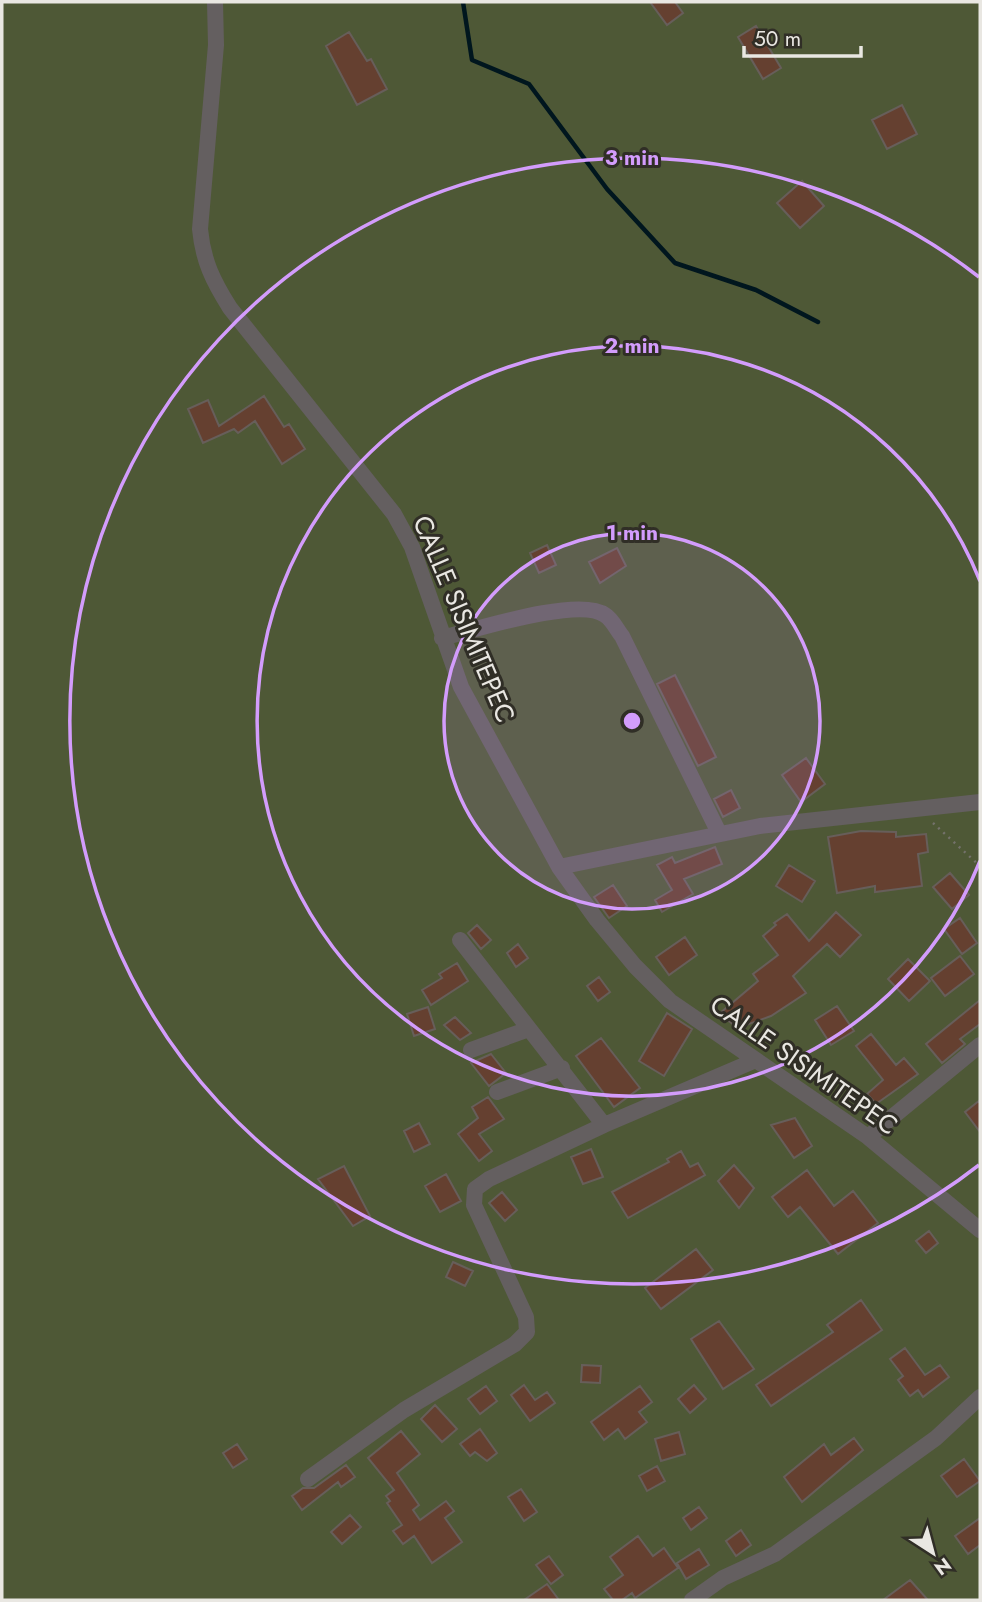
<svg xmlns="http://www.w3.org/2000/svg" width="982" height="1602" font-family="Jost,sans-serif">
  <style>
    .green { fill: #4e5836 }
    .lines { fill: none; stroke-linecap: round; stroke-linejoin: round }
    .stream { stroke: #00161e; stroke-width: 4.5 }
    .building { fill: #654030; stroke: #675e5a; stroke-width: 2 }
    .path { stroke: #74726b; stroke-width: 2.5; stroke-dasharray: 2 5; stroke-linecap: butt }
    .minor { stroke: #645f60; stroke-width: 16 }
    .ring { fill: none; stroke: #d39cfc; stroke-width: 3.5 }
    .labels { text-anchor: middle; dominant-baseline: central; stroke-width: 6; stroke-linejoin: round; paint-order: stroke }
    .street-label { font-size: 26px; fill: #e9e7e2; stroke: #302e26 }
    .centre { fill: #d39cfc; stroke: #302e26; stroke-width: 3.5 }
    .ring-label { font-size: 21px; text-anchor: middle; font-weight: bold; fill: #d39cfc; stroke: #302e26; stroke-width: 6; stroke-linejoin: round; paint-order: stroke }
  </style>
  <rect width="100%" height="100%" fill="#302e26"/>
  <path class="green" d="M2 2H980V1600H2Z"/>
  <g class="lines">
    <path class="stream" d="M463 2 472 60 529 84 607 189 675 263 756 290 818 322"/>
  </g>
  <path class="building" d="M650 2H675L683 13 667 25Z
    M756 26 781 68 763 79 738 37Z
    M349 32 367 61 371 59 387 89 357 105 326 46Z
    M902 105 917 134 887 149 872 120Z
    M802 181 824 206 800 228 777 203Z
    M264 396 284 427 289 424 305 449 282 464 255 421 238 433 234 429 203 443 188 409 208 400 219 426Z
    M547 545 556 565 539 573 530 553Z
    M617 548 626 566 600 583 589 562Z
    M675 675 716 757 698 766 657 684Z
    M806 758 825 784 801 802 782 775Z
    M731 790 740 808 723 817 714 799Z
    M861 831 896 832V837L926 834 928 852 918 854 922 886 875 892V886L837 893 828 837Z
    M715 847 722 864 684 879 693 894 662 912 655 900 672 890 657 865 672 857 675 863Z
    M789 865 815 881 802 902 776 886Z
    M950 873 969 895 952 909 933 887Z
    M613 885 627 906 609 918 594 897Z
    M836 912 861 935 840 957 827 944 793 976 806 993 771 1016 738 1028 719 1014 758 981 753 974 778 955 763 936 776 925 774 923 787 914 809 941Z
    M960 918 977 943 962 954 944 929Z
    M477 925 491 940 481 949 468 933Z
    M685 937 697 955 669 975 656 957Z
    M518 944 528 958 516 967 507 953Z
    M960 956 974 974 945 996 931 978Z
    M908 959 930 981 909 1001 888 979Z
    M457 963 468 981 431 1005 422 990 442 978 439 974Z
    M599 977 610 992 598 1001 587 986Z
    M980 1000V1024L960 1039 965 1044 942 1063 926 1044Z
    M837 1006 854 1031 831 1045 815 1020Z
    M428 1007 435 1029 414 1036 407 1014Z
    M667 1013 692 1029 664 1076 639 1061Z
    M455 1017 471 1033 460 1040 444 1025Z
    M871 1034 896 1065 904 1058 918 1074 876 1104 867 1094 883 1080 856 1046Z
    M601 1038 640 1088 614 1107 576 1056Z
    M491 1054 506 1073 489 1086 471 1063Z
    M488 1097 504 1119 479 1134 492 1151 479 1161 458 1134 478 1118 472 1107Z
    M980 1100V1132L965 1112Z
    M795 1118 812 1146 794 1158 771 1125Z
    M419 1123 430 1144 414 1152 404 1131Z
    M591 1149 603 1177 583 1184 571 1157Z
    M681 1151 690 1167 698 1163 705 1175 628 1218 612 1192 669 1162 667 1159Z
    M734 1165 754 1188 739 1208 718 1181Z
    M344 1166 370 1216 353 1226 318 1179Z
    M807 1170 834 1206 853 1191 878 1223 838 1254 800 1207 788 1217 772 1197Z
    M446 1174 461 1201 440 1212 425 1186Z
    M502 1192 517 1210 505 1221 489 1203Z
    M929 1231 938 1243 926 1253 916 1241Z
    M696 1249 713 1270 661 1309 645 1288Z
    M453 1262 473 1271 465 1286 446 1277Z
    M861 1300 882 1330 771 1406 756 1385 833 1332 827 1325Z
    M719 1321 754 1369 723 1389 691 1339Z
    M905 1348 925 1375 940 1365 949 1377 923 1397 918 1390 910 1396 898 1380 903 1376 890 1359Z
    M582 1365 601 1366 600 1383 581 1382Z
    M524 1385 535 1400 547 1392 555 1403 530 1421 511 1395Z
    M694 1385 706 1399 690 1413 678 1399Z
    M486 1386 497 1401 480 1414 468 1399Z
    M640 1386 652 1402 639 1412 647 1422 625 1439 618 1429 604 1440 591 1422Z
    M435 1405 457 1429 442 1442 421 1419Z
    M480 1429 497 1453 487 1461 475 1452 470 1456 460 1444Z
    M401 1431 420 1454 397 1473 419 1505 413 1510 420 1520 446 1501 454 1511 445 1518 462 1542 432 1563 414 1536 403 1544 393 1531 402 1525 387 1503 390 1501 386 1496 394 1490 368 1458Z
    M679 1432 685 1454 661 1461 655 1439Z
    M854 1438 863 1450 802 1502 784 1477 824 1444 831 1455Z
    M237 1444 247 1459 233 1468 223 1453Z
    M964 1459 980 1481 957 1497 941 1476Z
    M346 1465 355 1477 341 1487 338 1482 302 1510 292 1496 303 1488H314Z
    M657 1466 665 1481 647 1491 639 1476Z
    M521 1489 537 1512 524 1521 508 1497Z
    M699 1507 707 1518 691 1530 683 1518Z
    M350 1515 361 1527 342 1544 331 1532Z
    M980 1518V1545L968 1554 955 1536Z
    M741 1530 751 1545 736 1556 726 1541Z
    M638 1536 653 1556 664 1548 678 1568 635 1598 632 1593 622 1600H613L604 1589 623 1575 610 1557Z
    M699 1549 709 1565 686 1579 677 1563Z
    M549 1556 563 1575 551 1584 536 1565Z
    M910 1580 928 1600H883Z
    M547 1584 559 1600H524Z"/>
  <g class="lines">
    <path class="path" d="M933 823 980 866"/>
    <path class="minor" d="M215 2 216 45 200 229C203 261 213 281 230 308L394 514 412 547 461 687 559 867 597 920 635 966 670 1001 868 1137 980 1230
      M442 638C475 630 579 596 605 615 612 619 617 630 622 636L719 833
      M559 867 760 826 980 802
      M460 940 604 1125
      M471 1050 529 1029
      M497 1092 562 1068
      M868 1137 980 1045
      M308 1479 404 1410 515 1344 527 1332 526 1317 474 1205 475 1189 489 1179 604 1125 756 1060
      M692 1600 723 1578 775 1554 936 1438 980 1397"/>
  </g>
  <circle cx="632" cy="721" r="188" fill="#d39cfc" fill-opacity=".12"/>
  <g class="ring">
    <circle cx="632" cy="721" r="188"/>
    <path d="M980 861A375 375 0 1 1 980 581"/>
    <path d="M979 1165A563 563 0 1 1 979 277"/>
  </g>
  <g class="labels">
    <g class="street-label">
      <text transform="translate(464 619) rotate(67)">CALLE SISIMITEPEC</text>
      <text transform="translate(804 1065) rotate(35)">CALLE SISIMITEPEC</text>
    </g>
  </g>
  <circle cx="632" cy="721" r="10" class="centre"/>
  <g class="ring-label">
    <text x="632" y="165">3 min</text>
    <text x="632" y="353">2 min</text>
    <text x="632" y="540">1 min</text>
  </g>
  <rect width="982" height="1602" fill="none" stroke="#e9e7e2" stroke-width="7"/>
  <g transform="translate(933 1553) rotate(144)" stroke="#302e26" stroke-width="5" paint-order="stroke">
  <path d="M0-5L12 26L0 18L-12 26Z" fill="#e9e7e2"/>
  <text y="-10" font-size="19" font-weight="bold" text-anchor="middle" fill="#e9e7e2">N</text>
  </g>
  <path d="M744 46v10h117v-10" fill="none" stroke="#e9e7e2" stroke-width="3.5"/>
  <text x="754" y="46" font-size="21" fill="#e9e7e2" stroke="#302e26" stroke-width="5" paint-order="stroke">50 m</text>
</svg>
